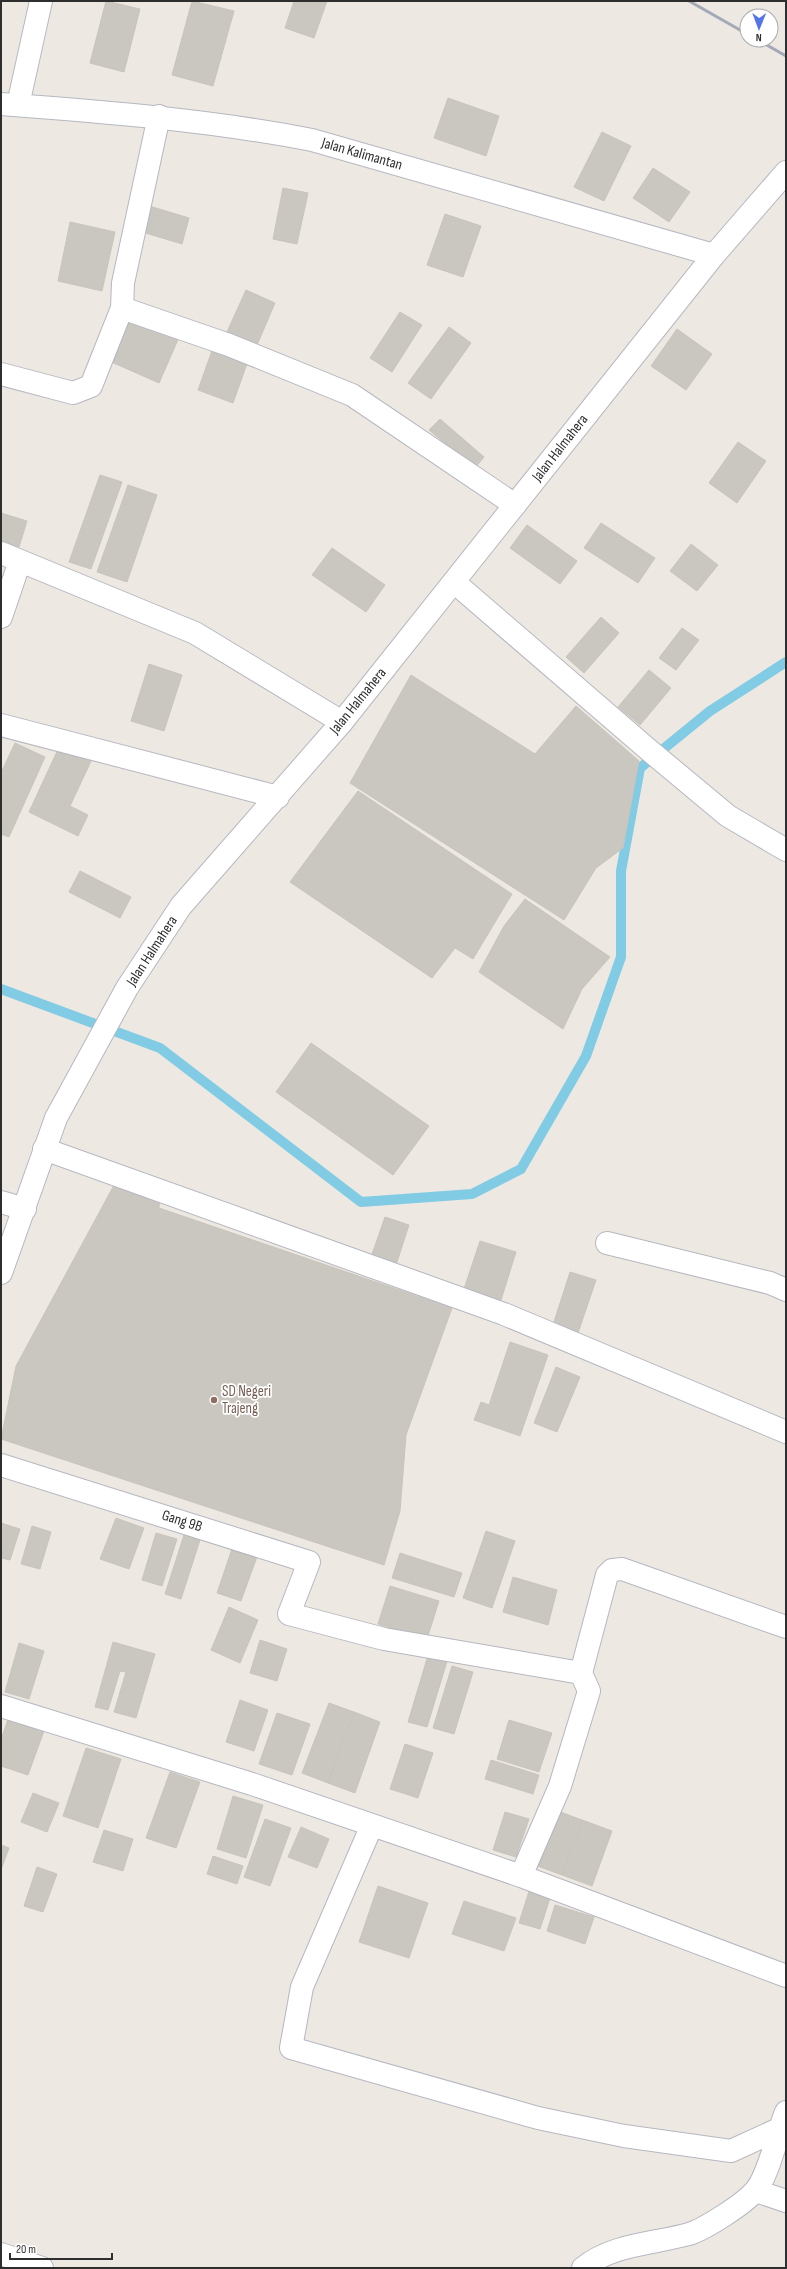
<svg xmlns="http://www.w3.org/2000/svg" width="787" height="2269" font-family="'Sofia Sans Condensed',sans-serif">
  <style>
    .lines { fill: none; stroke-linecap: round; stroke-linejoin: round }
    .stream { stroke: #81cce4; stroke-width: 10 }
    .building { fill: #cac6c0; stroke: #c9c4bc }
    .street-casing { stroke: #b5b8c0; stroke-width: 24 }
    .secondary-casing { stroke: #b5b8c0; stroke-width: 24 }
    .street { stroke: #fff; stroke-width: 22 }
    .secondary { stroke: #fff; stroke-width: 22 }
    .rail { stroke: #a5a8b6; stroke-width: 3 }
    .education-dot { fill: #8d6e63; stroke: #fff; stroke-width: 1.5 }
    .labels { text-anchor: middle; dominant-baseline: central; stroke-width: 3.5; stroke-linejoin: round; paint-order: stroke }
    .street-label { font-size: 15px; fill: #2e2e2e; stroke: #fff }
    .education-label { font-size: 15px; fill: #785e54; stroke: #fff; text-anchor: start }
  </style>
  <rect width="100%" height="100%" fill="#ede8e2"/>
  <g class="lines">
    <path class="stream" d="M1 989 160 1048 361 1202 472 1194 521 1169 586 1056 621 957V871L640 768 710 711 786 662"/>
  </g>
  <path class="building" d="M106 1 140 9 124 72 90 63Z
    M192 1 234 11 213 86 172 75Z
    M294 1H327L314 38 285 28Z
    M448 98 499 116 486 156 434 138Z
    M602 132 631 146 604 201 574 187Z
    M653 168 690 192 669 222 633 198Z
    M283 188 308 193 297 244 273 239Z
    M146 205 189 218 182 244 139 231Z
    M445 214 481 226 463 277 427 265Z
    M70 222 115 232 102 291 58 281Z
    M246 290 275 303 257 345 227 332Z
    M400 312 422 325 392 372 370 358Z
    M128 313 180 335 159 383 107 360Z
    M449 327 471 343 431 399 408 383Z
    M677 329 712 354 686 390 651 366Z
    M214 345 249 358 233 403 198 390Z
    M440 419 484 457 475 468 429 430Z
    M738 442 766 461 737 503 709 483Z
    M100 475 122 482 91 569 69 562Z
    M128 485 157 495 127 582 97 572Z
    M1 513 27 521 19 547 1 542Z
    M601 523 655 558 638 583 584 548Z
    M527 525 577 561 560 584 510 548Z
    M691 544 718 565 697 591 670 571Z
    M332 548 385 585 366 612 312 575Z
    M601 617 619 633 584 673 566 657Z
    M682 628 699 640 676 670 659 658Z
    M149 664 182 675 164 731 131 721Z
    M649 670 671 688 640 725 618 707Z
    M411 675 535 754 576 706 639 761 623 848 596 868 564 920 350 783Z
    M15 743 45 757 9 837 1 834V773Z
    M60 745 92 759 70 806 88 815 78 836 29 812Z
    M358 791 512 894 473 959 455 948 432 978 290 882Z
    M80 871 131 897 120 918 69 892Z
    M525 899 610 957 582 989 563 1029 479 972 504 926Z
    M311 1043 429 1126 393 1175 276 1092Z
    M116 1177 160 1193 159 1208 452 1308 406 1435 400 1511 384 1565 1 1439 16 1366 113 1187Z
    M385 1217 409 1225 396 1265 371 1257Z
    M480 1241 516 1252 501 1300 464 1289Z
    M570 1272 596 1280 577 1336 552 1328Z
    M510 1342 548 1355 520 1436 474 1420 481 1402 489 1405Z
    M556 1367 580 1377 557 1432 534 1423Z
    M116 1518 144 1528 129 1569 100 1559Z
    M1 1523 20 1529 10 1560 1 1558Z
    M32 1526 51 1532 40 1569 21 1564Z
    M486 1531 515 1541 492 1608 463 1598Z
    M156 1533 177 1539 162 1586 142 1580Z
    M184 1535 200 1540 181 1599 165 1594Z
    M233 1546 258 1554 241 1601 217 1593Z
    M400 1553 462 1573 454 1597 392 1578Z
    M513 1577 557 1590 548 1625 503 1612Z
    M390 1586 439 1601 427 1639 378 1624Z
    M229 1607 258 1620 240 1663 211 1650Z
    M260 1640 287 1649 277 1681 250 1673Z
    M113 1642 155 1654 136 1718 114 1712 126 1672 120 1671 108 1710 95 1707Z
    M19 1643 44 1651 29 1699 5 1692Z
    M429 1652 448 1658 427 1727 408 1722Z
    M452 1666 473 1672 454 1734 433 1728Z
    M240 1700 268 1710 254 1751 226 1742Z
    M329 1703 354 1712 328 1783 302 1773Z
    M354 1712 380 1722 355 1793 328 1783Z
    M277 1713 310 1724 292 1775 259 1764Z
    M9 1716 45 1728 28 1775 1 1766V1740Z
    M509 1720 552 1733 539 1772 497 1759Z
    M405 1744 433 1753 418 1798 390 1789Z
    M86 1748 121 1759 98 1828 63 1816Z
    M491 1760 539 1775 533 1794 485 1779Z
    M170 1772 200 1782 176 1848 146 1838Z
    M33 1793 59 1803 47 1832 21 1822Z
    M233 1796 263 1805 246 1858 217 1849Z
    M555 1810 582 1820 562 1875 535 1865Z
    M505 1812 529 1819 516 1857 493 1850Z
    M265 1819 291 1828 270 1886 244 1877Z
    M582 1820 612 1831 592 1886 562 1875Z
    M301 1827 329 1839 317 1868 288 1857Z
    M104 1830 133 1839 123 1871 93 1862Z
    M1 1845 9 1848 1 1870Z
    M213 1856 243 1866 237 1884 207 1874Z
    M37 1867 57 1874 43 1912 24 1906Z
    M378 1886 428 1903 409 1958 359 1942Z
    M530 1888 551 1895 540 1929 519 1923Z
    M464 1901 516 1918 504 1951 452 1934Z
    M555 1905 594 1917 585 1944 547 1931Z"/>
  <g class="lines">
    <g class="street-casing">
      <path id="street" d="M18 105 41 1
        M122 308 229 345 352 395 515 505
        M1 374 73 393 91 386 122 308 123 283 159 116
        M1 553 195 633 342 722
        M454 582 650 751 728 816 786 850
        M1 617 20 561
        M1 725 278 797
        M44 1149 504 1314 786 1432
        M1 1202 25 1209
        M607 1243 770 1283 786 1290
        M1 1465 309 1562 289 1614 384 1639 581 1673 589 1691 560 1786 521 1876
        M581 1673 607 1575 612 1570 622 1569 786 1627
        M1 1706 252 1784 521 1876 786 1976
        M372 1825 302 1987 291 2048 538 2118 624 2136 731 2151 779 2129
        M756 2191 786 2201
        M1 2254 42 2268
        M583 2268C612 2244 653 2244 689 2234 705 2229 744 2204 755 2191 768 2178 778 2131 786 2112"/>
    </g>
    <g class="secondary-casing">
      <path id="secondary" d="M1 104C106 112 209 120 312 140L714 255
        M1 1273 56 1118 127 988 181 906 342 722 714 255 786 172"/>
    </g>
    <use href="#street" class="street"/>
    <use href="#secondary" class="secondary"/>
    <path class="rail" d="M689 1 747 34
      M758 40 786 56"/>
  </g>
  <circle class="education-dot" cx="214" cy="1400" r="4"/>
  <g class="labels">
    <g class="street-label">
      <text transform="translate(362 154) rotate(16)">Jalan Kalimantan</text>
      <text transform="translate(560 448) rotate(-52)">Jalan Halmahera</text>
      <text transform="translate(358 701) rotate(-51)">Jalan Halmahera</text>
      <text transform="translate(152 951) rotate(-57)">Jalan Halmahera</text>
      <text transform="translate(182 1521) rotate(18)">Gang 9B</text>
    </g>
    <g class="education-label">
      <text x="222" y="1391">SD Negeri<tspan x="222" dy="17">Trajeng</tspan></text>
    </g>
  </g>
  <rect width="787" height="2269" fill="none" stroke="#2e2e2e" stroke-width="4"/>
  <g transform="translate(759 28) rotate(181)"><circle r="19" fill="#ffffff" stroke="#ababab"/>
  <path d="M0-3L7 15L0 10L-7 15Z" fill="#5474e8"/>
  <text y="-6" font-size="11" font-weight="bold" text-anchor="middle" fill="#2e2e2e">N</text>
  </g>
  <path d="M10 2253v6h102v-6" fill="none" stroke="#2e2e2e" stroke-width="2"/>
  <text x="16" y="2253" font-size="12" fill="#2e2e2e" stroke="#ffffff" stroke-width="3" paint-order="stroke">20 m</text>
</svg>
